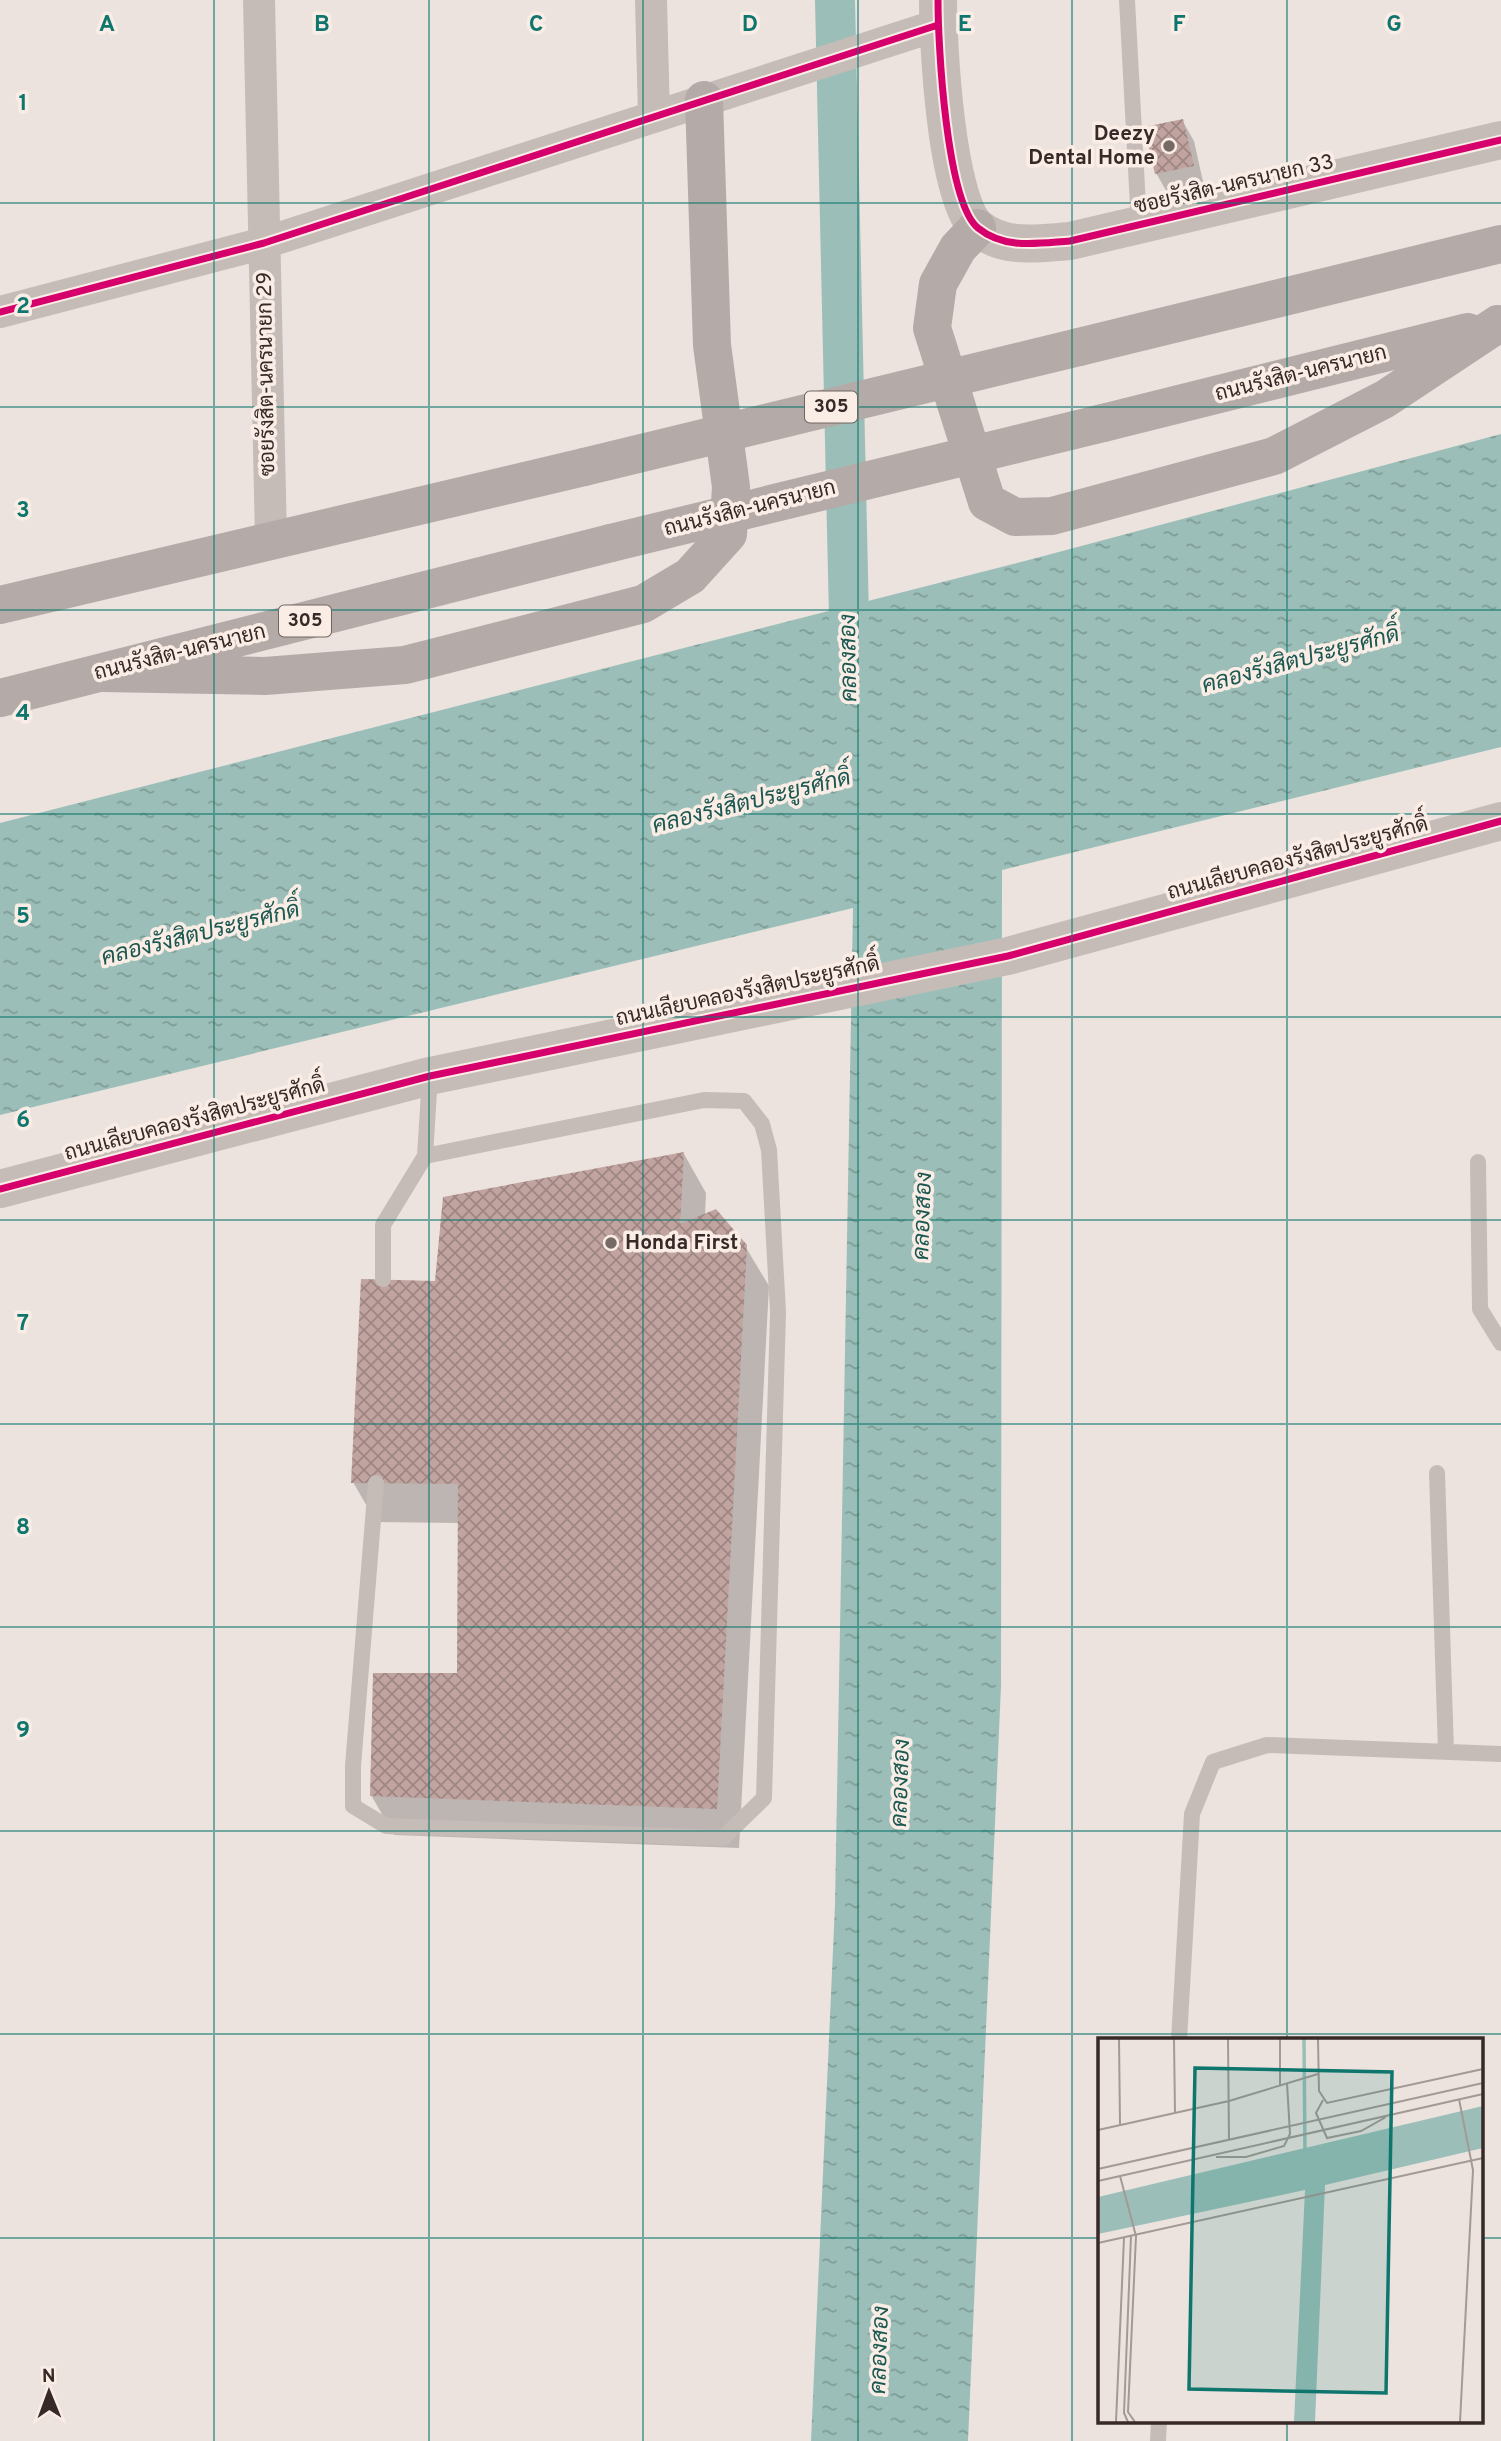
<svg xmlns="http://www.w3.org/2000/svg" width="1501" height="2441" font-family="Overpass,Sarabun,sans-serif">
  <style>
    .water { fill: url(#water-ripples) }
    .shadow { fill: #0003 }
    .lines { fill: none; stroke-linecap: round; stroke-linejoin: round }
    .canal { stroke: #9bbfb8; stroke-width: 40 }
    .building { fill: url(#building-cross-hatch) }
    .service { stroke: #c5bcb8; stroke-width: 16 }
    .minor { stroke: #c5bcb8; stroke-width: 32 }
    .tertiary { stroke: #c5bcb8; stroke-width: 38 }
    .primary { stroke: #b4aaa7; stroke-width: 38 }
    .primary-bridge { stroke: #b4aaa7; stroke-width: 38 }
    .cycleway-casing { stroke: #faede6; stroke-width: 11 }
    .cycleway { stroke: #d6006c; stroke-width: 7 }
    .grid { fill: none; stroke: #0f766e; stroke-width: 2; stroke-opacity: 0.55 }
    .poi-dot { fill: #766a67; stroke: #faede6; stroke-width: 2.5 }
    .labels { text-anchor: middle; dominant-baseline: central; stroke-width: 7; stroke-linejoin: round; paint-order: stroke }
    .shield { fill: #faede6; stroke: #716460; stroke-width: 2 }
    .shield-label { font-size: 19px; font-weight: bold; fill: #362927 }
    .poi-label { font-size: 21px; font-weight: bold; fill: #362927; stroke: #faede6; text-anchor: end }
    .street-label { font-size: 21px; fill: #362927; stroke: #faede6 }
    .water-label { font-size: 23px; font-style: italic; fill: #1b5851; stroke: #faede6 }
    .inset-river { fill: none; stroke: #9bbfb8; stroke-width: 3.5 }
    .inset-road { fill: none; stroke: #a39995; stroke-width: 2 }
    .view { fill: #0f766e; fill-opacity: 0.15; stroke: #0f766e; stroke-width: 3.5 }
    .inset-edge { fill: none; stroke: #362927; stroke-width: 3.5 }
    .grid-label { font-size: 23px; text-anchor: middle; font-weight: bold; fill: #0f766e; stroke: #faede6; stroke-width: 7; stroke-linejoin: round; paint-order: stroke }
  </style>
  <defs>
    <pattern id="water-ripples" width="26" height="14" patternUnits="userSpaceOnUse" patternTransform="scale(1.75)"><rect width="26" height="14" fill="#9bbfb8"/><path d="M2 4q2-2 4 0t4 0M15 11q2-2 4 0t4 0" fill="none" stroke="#7f9b96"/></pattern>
    <pattern id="building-cross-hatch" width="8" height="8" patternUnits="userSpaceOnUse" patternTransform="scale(1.75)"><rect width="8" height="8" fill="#c1a4a0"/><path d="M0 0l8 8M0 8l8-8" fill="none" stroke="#9e8682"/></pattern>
  </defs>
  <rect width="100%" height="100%" fill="#ece3df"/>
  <path class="water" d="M1501 434V747L1002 870 1001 1686 968 2441H811L835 1905 853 908 0 1115V823L1040 557Z"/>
  <path class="shadow" d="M1182 120 1194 141 1204 186 1168 194 1156 173Z
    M684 1154 706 1193 705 1215 745 1246 769 1286 739 1848 394 1835 371 1795 458 1674 459 1523 376 1522 353 1482 437 1283Z"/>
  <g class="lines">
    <path class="canal" d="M835 0 850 662"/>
  </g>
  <path class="building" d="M1183 119 1194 166 1155 174 1144 127Z
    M684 1152 680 1224 716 1209 747 1245 717 1809 370 1796 373 1673H457L458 1484 351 1483 361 1279 435 1281 443 1197Z"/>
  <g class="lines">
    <path class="service" d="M1127 0 1139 225
      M1478 1162 1480 1309 1501 1343
      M383 1279V1225L425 1156 430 1076
      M1437 1473 1446 1752
      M376 1483 353 1766V1806L386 1826 723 1838 764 1798 778 1312 769 1150 762 1124 744 1101 704 1100 425 1156
      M1179 2040 1192 1814 1213 1762 1267 1745 1501 1754
      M1158 2441 1159 2422"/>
    <path class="minor" d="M259 0 271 539
      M651 0 654 117
      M0 312 264 243 938 25"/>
    <path class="tertiary" d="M938 0C938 43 946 202 978 228 1005 250 1039 243 1070 241L1501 140
      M0 1189 430 1076 1008 956 1501 821"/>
    <path class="primary" d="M977 228 958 248 938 284 932 328 987 502 1015 517 1052 516 1274 456 1385 399 1498 324
      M1079 347 1501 244
      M1103 423 1468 332
      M0 605 584 467
      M102 673 265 676 405 665 643 604 690 576 728 534 731 487 712 345 704 100
      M0 698 611 543"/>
    <path class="primary-bridge" d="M584 467 1079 347
      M611 543 1103 423"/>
    <g class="cycleway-casing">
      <path id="cycleway" d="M938 0C938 43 946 202 978 228 1005 250 1039 243 1070 241L1501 140
        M0 312 264 243 938 25
        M0 1189 430 1076 1008 956 1501 821"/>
    </g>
    <use href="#cycleway" class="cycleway"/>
  </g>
  <path class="grid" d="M214 0V2441M429 0V2441M643 0V2441M858 0V2441M1072 0V2441M1287 0V2040M0 203H1501M0 407H1501M0 610H1501M0 814H1501M0 1017H1501M0 1220H1501M0 1424H1501M0 1627H1501M0 1831H1501M0 2034H1501M0 2238H1100M1482 2238H1501M1287 2422V2441"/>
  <g class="poi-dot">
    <circle cx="1169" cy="146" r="7"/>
    <circle cx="611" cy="1243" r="7"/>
  </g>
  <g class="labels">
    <g class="shield">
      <rect x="805" y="391.5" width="52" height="31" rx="5"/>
      <rect x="279" y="605.5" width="52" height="31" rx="5"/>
    </g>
    <g class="shield-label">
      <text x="831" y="407">305</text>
      <text x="305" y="621">305</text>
    </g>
    <g class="poi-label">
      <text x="1155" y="134">Deezy<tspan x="1155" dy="24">Dental Home</tspan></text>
      <text x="625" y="1243" text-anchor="start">Honda First</text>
    </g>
    <g class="street-label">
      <text transform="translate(1234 185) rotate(-13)">ซอยรังสิต-นครนายก 33</text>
      <text transform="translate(267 374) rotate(-91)">ซอยรังสิต-นครนายก 29</text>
      <text transform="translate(1301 374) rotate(-14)">ถนนรังสิต-นครนายก</text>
      <text transform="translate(750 509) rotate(-14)">ถนนรังสิต-นครนายก</text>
      <text transform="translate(180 653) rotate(-14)">ถนนรังสิต-นครนายก</text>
      <text transform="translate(1298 859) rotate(-15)">ถนนเลียบคลองรังสิตประยูรศักดิ์</text>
      <text transform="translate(748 992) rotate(-12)">ถนนเลียบคลองรังสิตประยูรศักดิ์</text>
      <text transform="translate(195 1120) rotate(-15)">ถนนเลียบคลองรังสิตประยูรศักดิ์</text>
    </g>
    <g class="water-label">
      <text transform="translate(850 658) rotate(-91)">คลองสอง</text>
      <text transform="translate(1301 661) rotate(-15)">คลองรังสิตประยูรศักดิ์</text>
      <text transform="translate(752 803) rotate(-14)">คลองรังสิตประยูรศักดิ์</text>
      <text transform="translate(201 935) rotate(-14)">คลองรังสิตประยูรศักดิ์</text>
      <text transform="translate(924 1216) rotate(-88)">คลองสอง</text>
      <text transform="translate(902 1783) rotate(-88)">คลองสอง</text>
      <text transform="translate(881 2350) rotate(-88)">คลองสอง</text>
    </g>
  </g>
  <g transform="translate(1098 2038)">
    <rect width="385" height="385" fill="#ece3df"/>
    <path d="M385 68V110L227 147 217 384H196L207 152 0 196V159Z" fill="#9bbfb8"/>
    <path class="inset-river" d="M206 1 207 117"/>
    <path class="inset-road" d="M21 1 22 87M76 1 77 76M130 1 131 102M182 1V47M220 1 221 53 229 65 385 31M361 61 375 132 362 384M225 62 218 75 229 100 263 93 288 79M0 92 131 63 220 36M118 119H148L186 108 192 96 189 45M0 131 385 45M22 138 38 198 30 374 37 384M0 143 385 56M0 205 385 120M18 384 26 200M30 384 26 375 33 198"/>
    <path class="view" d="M97 30 294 34 288 355 91 351Z"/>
    <rect width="385" height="385" class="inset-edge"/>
  </g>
  <g class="grid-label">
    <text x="107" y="31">A</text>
    <text x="322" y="31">B</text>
    <text x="536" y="31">C</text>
    <text x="750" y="31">D</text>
    <text x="965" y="31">E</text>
    <text x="1179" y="31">F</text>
    <text x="1394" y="31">G</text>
    <text x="23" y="110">1</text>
    <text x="23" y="313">2</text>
    <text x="23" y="517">3</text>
    <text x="23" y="720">4</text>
    <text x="23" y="923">5</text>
    <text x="23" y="1127">6</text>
    <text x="23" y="1330">7</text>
    <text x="23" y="1534">8</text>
    <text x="23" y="1737">9</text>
  </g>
  <g transform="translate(49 2392) rotate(359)" stroke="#faede6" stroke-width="5" paint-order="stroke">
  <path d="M0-5L12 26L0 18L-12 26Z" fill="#362927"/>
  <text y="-10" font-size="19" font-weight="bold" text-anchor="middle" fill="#362927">N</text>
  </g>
</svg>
